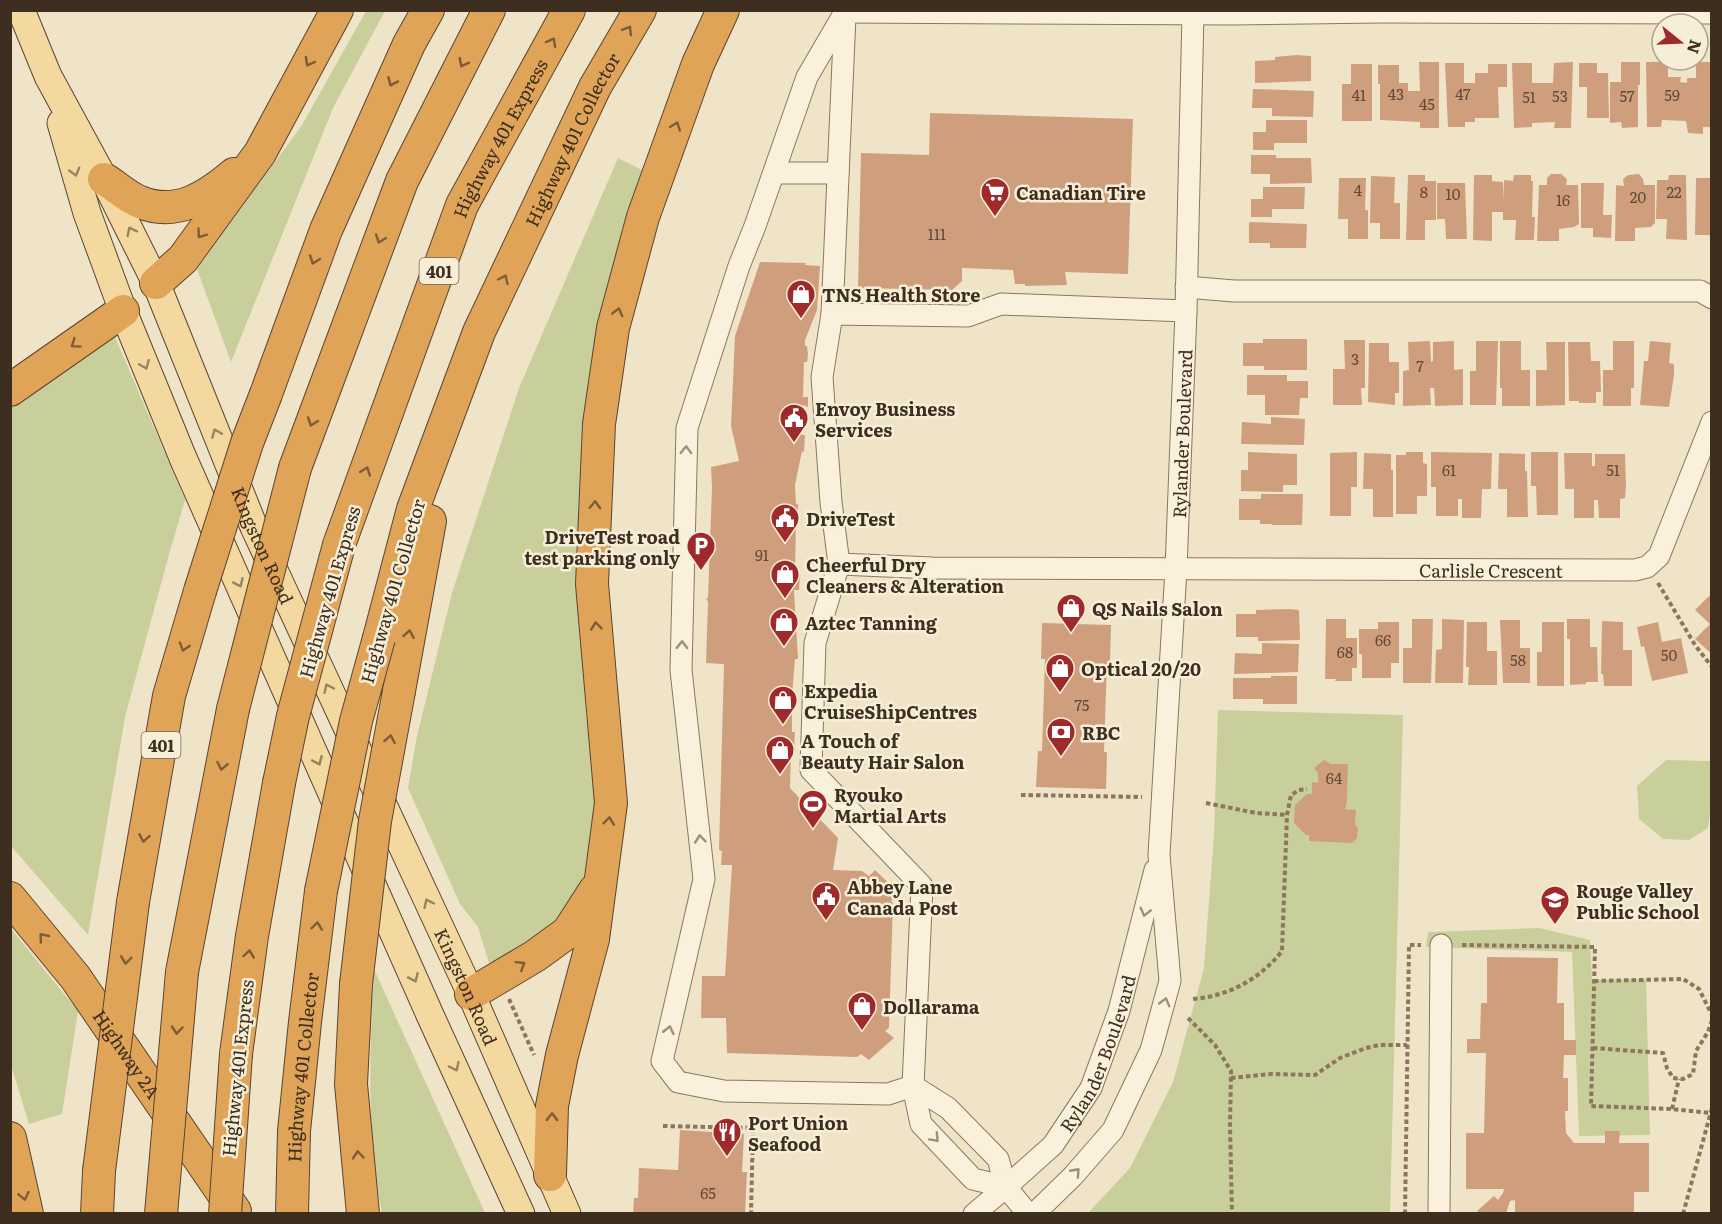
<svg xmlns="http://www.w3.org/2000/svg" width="1722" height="1224" font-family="Literata,serif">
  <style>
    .green { fill: #c9cf9b }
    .building { fill: #cf9f7d }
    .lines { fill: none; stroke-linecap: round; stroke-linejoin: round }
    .minor-casing { stroke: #8d765c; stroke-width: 23 }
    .major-casing { stroke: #5b4430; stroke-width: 29 }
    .highway-casing { stroke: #5b4430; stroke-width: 34 }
    .path { stroke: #8d765c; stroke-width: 4; stroke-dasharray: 4.5 3; stroke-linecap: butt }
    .minor { stroke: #faf1dc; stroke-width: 21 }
    .major { stroke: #f3d9a0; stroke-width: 27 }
    .highway { stroke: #e0a458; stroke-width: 32 }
    .highway-bridge-casing { stroke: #5b4430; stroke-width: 34; stroke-linecap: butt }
    .highway-bridge { stroke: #e0a458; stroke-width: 32 }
    .oneway { stroke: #7e5d36 }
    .oneway2 { stroke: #988460 }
    .oneway3 { stroke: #9c907e }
    .labels { text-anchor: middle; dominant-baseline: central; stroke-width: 5; stroke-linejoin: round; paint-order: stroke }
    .number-label { font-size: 15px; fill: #624a37 }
    .shield { fill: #f7eed8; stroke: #756857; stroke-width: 1.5 }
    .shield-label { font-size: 16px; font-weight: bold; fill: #3d2e20 }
    .street-label { font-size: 18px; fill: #3d2e20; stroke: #f7eed8 }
    .poi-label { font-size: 18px; font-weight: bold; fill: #3d2e20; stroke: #f7eed8; text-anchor: start }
  </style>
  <rect width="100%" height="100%" fill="#f0e4c8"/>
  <path class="green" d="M366 11H385L333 108 231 362 197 269 302 125Z
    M618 158 644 171 599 342 576 546 586 715 597 800 591 869 579 903 539 942 489 963 478 927 460 904 408 788 417 736 452 593 519 388Z
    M115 337 185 500 168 558 125 717 88 935 11 846 10 407Z
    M1218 710 1403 715 1390 1213H1088L1130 1168 1173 1082 1204 968 1214 834Z
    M1666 760 1711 761 1712 800 1708 828 1689 840 1663 839 1639 819 1637 786Z
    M1539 928 1590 940 1592 980 1646 979 1650 1135 1579 1136 1572 952 1426 947 1428 932Z
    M11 929 78 1011 62 1114 29 1124 11 1065Z
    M373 967 485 1213H382C365 1133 371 1049 373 967Z"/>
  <path class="building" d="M1296 55 1311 56V81L1255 83V61L1275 60V57Z
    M1419 62H1439V128H1420V122L1380 120V84H1378V65H1399V83H1408V91H1420Z
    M1573 62 1571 128H1554L1555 122 1532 123V127L1514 128 1512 63H1532V83H1553L1554 63Z
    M1621 62H1640V85H1638V127L1622 128 1621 122 1610 123V82H1621Z
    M1646 62H1668V77H1681L1680 82 1687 83V78H1696V62H1712L1711 127H1703V134L1688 133 1686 121 1662 120 1661 127H1647Z
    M1445 63H1464V83H1475V73H1488V64H1507V87H1498L1499 118H1475V122H1465V127H1448Z
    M1579 63H1597V73H1608L1609 118H1587V87H1579Z
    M1351 64H1372V121H1342V84H1351Z
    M1253 89 1314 91 1313 117 1272 116V108H1252Z
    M930 113 1133 119 1128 274 1065 272 1067 285 1025 286V284H1015L1013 270 962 268V281L952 290 858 288 861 153 929 155Z
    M1266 120H1307V143H1274V150H1253V132H1266Z
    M1251 155H1276V158H1311L1312 183 1270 184V174H1251Z
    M1551 174H1561L1567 179 1566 185H1578L1579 224 1574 227 1559 229V241H1537L1539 185H1547V178Z
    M1639 174 1643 179 1644 185H1655V223L1651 227 1635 228V241H1615L1616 185 1624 186 1623 179 1628 175Z
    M1408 175H1425V181H1436V220H1425V240H1406Z
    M1474 175H1492V181L1503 182 1504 201V180L1513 181 1514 175H1531V181H1533L1532 217H1535L1534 240H1515L1516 220H1503V212H1492V241L1473 240Z
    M1669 175H1686L1687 240 1666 239 1667 219H1656L1657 180H1668Z
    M1371 176 1395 177 1394 203H1400V239H1380V223H1370Z
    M1339 178H1366L1365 210H1368V239H1348V219H1338Z
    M1696 178H1712V235H1695Z
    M1437 183H1465L1467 239H1446L1445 219H1437Z
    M1581 183H1604L1603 215H1612L1611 238 1593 237V228H1581Z
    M1263 187H1305L1304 209H1272V217H1251V199H1263Z
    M1249 222 1307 224 1306 248H1270V243H1249Z
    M760 262 806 263 805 265 820 266 817 310 805 340V346H807L808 354 807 362H804L803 397H808V407L803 405 802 435H805L804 452 802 451 795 485 796 504H798V518H796L795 575H800L799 590H794L798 659H795L792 695V732H795L794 749H791L790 788 838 838 833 870 862 871 869 876 875 870 900 894 891 901 893 903 889 1028 885 1031 894 1038 869 1060 861 1054 857 1057 727 1053 726 1018H701L702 976H725L732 865H721L722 851 719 850 724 664 706 663 708 602 706 598H708L712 488 711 467 739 461 731 426 735 336Z
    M1263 339H1307V370H1264V366H1243V343H1263Z
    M1344 340H1365V388H1361L1362 405H1333V369H1345Z
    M1430 341 1431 362 1433 361V342L1454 341V370L1463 369V405L1435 406 1434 388H1430L1431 405 1403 406V371L1409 370 1408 342Z
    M1476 341H1498L1496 405H1470V371H1476Z
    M1500 341H1521V370H1530V406H1502V388H1500Z
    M1613 341H1634V388H1631V406H1603V370H1613Z
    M1650 341 1671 343 1669 363 1674 364V375L1669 407 1640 405 1644 361H1648Z
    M1546 342H1565V405L1536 406V370H1547Z
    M1568 342H1590L1591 361H1600L1601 392H1596V403H1579V401H1569Z
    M1369 343H1389V362H1399V393H1395V405L1368 402Z
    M1247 375H1287V381H1308V398H1300L1299 415H1265V395H1247Z
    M1271 417 1305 419 1304 445 1241 444 1242 422 1271 424Z
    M1248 452 1297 454V485H1283V492L1241 491V470H1248Z
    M1357 452V487H1351V516H1330V453Z
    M1406 452H1423V463L1427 464V496H1417V514H1396V455H1406Z
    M1431 452 1492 453 1491 489H1482L1481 518H1462V499H1458V516H1436V487H1431Z
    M1531 452H1558V515H1537L1536 486H1531Z
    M1364 453 1391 454V470H1393V517H1373V489H1363Z
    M1499 453 1525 454V471H1527L1528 517H1507V489H1498Z
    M1564 453H1592V466H1595V454H1625L1626 486 1625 498 1620 499V518H1599L1598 500H1594V518H1574V489H1565Z
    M1261 494H1303L1302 525H1272V524H1260V520H1239V499H1261Z
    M1709 596 1712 599V654L1695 639 1710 624 1695 610Z
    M1289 609 1299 610 1300 640 1258 641V637H1236V614H1256V610Z
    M1326 619H1346V638H1357V668H1352V681H1335L1336 679H1325Z
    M1412 619H1433L1431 683H1403V648H1412Z
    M1442 619 1464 620 1463 683H1435L1436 650 1442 649Z
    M1567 619H1590V647H1597L1598 682H1586V684L1570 685V639H1567Z
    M1500 620H1520V648H1530V683H1503Z
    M1602 621 1623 622V650H1632V686H1604L1603 674H1601Z
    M1378 622H1399V663H1391V678H1362V654H1359V629H1378Z
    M1467 622H1487V651H1497V685H1468L1469 667H1466Z
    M1542 622H1564V686H1537V652H1542Z
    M1658 622 1662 642 1681 638 1688 673 1652 681 1644 646 1641 647 1637 627Z
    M1042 623 1111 625 1110 662H1107L1104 752H1107L1106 789 1036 787 1038 751H1042L1045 659H1041Z
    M1262 643 1299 644 1298 672 1234 674 1235 653 1262 654Z
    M1271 676H1297V704H1263V699H1233V678H1271Z
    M1324 760 1331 764H1348L1347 802 1345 809 1356 810 1355 824 1358 828 1357 838 1352 843 1309 841V835H1306L1294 823 1295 805 1307 794H1312V782L1318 783V773L1314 768Z
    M1487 957 1558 958 1557 1003H1564V1040H1576V1055H1564L1563 1078H1568V1111H1565L1566 1133 1574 1143H1605V1131H1620L1619 1143H1649V1192H1634V1214H1515V1200L1510 1201 1506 1214H1479L1477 1211 1494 1196 1498 1200 1503 1193 1504 1189H1466V1133H1484L1486 1053H1467V1039H1480L1481 1003H1487Z
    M680 1130 744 1134 742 1172H747L745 1214H633L634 1198H638L639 1168 678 1170Z"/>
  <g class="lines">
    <g class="minor-casing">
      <g id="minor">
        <path d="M845 12 807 77 755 226 739 266 687 428 681 670 704 879 662 1061 678 1082 724 1091 888 1094 913 1086"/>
        <path d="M845 12 1233 14 1379 12 1712 13"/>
        <path d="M774 173H838"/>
        <path d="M1186 287 1234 291H1700L1712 298"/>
        <path d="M832 314 845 16"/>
        <path id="s1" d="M839 564 932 568 1635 570 1647 567 1659 556 1712 422"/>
        <path d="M913 1086 948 1108 998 1159 1006 1187 1028 1214"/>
        <path d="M1006 1187 973 1179 921 1124 913 1086 922 886 811 770 815 643 839 564 831 502 822 377 832 314 968 316 1001 304 1186 311"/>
        <path id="s2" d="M974 1214 1006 1187 1053 1145 1091 1088 1119 1011 1155 870"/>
        <path id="s3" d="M1034 1214 1073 1176 1113 1130 1151 1050 1170 981 1159 855 1176 569 1186 311 1193 14"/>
        <path d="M1439 1214 1441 945"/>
      </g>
    </g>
    <g class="major-casing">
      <g id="major">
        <path id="s4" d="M21 10 48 76 104 179 156 283 254 527 471 994 567 1214"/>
        <path d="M61 123 87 213 123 311 183 458 430 1015 521 1214"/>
      </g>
    </g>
    <g class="highway-casing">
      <g id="highway">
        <path d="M104 179C116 186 127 197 140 202 176 217 207 197 234 174"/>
        <path d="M156 283 183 259 260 153 337 10"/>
        <path d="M10 390 123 311"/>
        <path d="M266 394 326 230 409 44 428 10"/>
        <path d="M295 468 402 181 489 10"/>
        <path id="s5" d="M339 545 462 205 569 10"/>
        <path id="s6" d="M379 638 413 509 479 332 595 87 640 10"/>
        <path d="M399 691 430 521"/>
        <path id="s7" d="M10 898 75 977 235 1211"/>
        <path d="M133 902 169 696 200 591"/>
        <path d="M182 972 233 709"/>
        <path d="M356 984 351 1084 363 1214"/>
        <path d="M471 994 535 956 568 932 595 890"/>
        <path d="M236 1054 252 936 279 783"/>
        <path d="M10 1138 27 1214"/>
        <path d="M550 1175 552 1106 562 1055 593 939 611 803 592 584 599 424 613 328 643 217 698 64 723 10"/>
        <path d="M97 1214 99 1171"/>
        <path id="s8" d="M292 1214 294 1131 305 1022 321 891"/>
      </g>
    </g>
    <path class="path" d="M1658 583 1695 645 1712 667
      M1021 795 1142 797
      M1206 803 1256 813 1287 815
      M1462 945 1595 947 1591 1106 1672 1109 1710 1113
      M1594 981 1683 979 1699 989 1712 1015
      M509 999 534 1055
      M1193 999C1229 996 1260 979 1282 951L1287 815 1291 795 1299 790 1307 789
      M1188 1018 1215 1045 1231 1071 1230 1125 1232 1214
      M1593 1048 1663 1053 1667 1068 1673 1078 1683 1079 1693 1074 1696 1051 1708 1032 1712 1020
      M1231 1078 1271 1074 1315 1075 1340 1058 1366 1048 1379 1045H1407
      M1672 1109 1679 1079
      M663 1126 753 1128 751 1214
      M1405 1214 1409 945H1421
      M1683 1214 1712 1108"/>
    <use href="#minor" class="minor"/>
    <use href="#major" class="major"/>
    <use href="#highway" class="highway"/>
    <g class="highway-bridge-casing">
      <path id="highway-bridge" d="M200 591 247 443 266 394
        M233 709 295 468
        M279 783 293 716 339 545
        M321 891 356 721 379 638
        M356 984 375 821 399 691
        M99 1171 133 902
        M161 1214 182 972
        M225 1214 236 1054"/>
    </g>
    <use href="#highway-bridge" class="highway-bridge"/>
  </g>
  <defs><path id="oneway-chevron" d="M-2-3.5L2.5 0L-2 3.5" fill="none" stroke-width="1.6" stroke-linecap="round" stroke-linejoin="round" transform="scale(1.5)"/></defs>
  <g class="oneway">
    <use href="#oneway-chevron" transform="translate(628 30) rotate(-59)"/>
    <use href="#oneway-chevron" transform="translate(552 42) rotate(-61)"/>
    <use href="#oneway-chevron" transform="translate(309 62) rotate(119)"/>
    <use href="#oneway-chevron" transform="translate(463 63) rotate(117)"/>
    <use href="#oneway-chevron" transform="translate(392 82) rotate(114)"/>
    <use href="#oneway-chevron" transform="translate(676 126) rotate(-70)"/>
    <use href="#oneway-chevron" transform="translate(201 234) rotate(126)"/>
    <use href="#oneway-chevron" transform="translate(380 239) rotate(110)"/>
    <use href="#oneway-chevron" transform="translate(314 260) rotate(110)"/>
    <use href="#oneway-chevron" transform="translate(504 279) rotate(-65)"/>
    <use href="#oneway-chevron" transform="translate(618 312) rotate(-75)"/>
    <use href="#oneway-chevron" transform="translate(75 344) rotate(145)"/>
    <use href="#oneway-chevron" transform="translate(312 422) rotate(110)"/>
    <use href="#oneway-chevron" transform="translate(366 471) rotate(-70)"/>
    <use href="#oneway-chevron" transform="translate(595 505) rotate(-88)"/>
    <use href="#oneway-chevron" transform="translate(596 626) rotate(-96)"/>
    <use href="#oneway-chevron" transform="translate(409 634) rotate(-80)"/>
    <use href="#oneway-chevron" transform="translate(184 647) rotate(107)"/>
    <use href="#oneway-chevron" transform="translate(390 739) rotate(-80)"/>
    <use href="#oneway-chevron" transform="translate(222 766) rotate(101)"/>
    <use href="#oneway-chevron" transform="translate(609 821) rotate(-83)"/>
    <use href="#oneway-chevron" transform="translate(144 838) rotate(100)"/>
    <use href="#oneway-chevron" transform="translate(317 926) rotate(-83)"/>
    <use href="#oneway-chevron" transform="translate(43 937) rotate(-129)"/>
    <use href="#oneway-chevron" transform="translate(249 954) rotate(-82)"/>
    <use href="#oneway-chevron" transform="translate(126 960) rotate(97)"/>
    <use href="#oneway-chevron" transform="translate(521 965) rotate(-32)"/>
    <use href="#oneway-chevron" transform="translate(177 1030) rotate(95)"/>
    <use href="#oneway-chevron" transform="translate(552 1117) rotate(-89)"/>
    <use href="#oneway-chevron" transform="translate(358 1155) rotate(-95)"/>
    <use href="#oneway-chevron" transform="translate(24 1196) rotate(78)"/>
  </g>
  <g class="oneway2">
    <use href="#oneway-chevron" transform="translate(75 172) rotate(74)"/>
    <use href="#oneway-chevron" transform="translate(131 231) rotate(-117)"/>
    <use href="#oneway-chevron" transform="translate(145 365) rotate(68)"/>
    <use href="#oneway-chevron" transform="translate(216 433) rotate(-112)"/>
    <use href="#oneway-chevron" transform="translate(239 583) rotate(66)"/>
    <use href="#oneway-chevron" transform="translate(328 688) rotate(-115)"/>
    <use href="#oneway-chevron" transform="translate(318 761) rotate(66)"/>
    <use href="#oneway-chevron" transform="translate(428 903) rotate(-115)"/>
    <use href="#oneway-chevron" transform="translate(414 978) rotate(66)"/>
    <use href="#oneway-chevron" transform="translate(455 1067) rotate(65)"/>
  </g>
  <g class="oneway3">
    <use href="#oneway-chevron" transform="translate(686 450) rotate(-89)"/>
    <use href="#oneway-chevron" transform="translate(682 645) rotate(-89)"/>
    <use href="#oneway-chevron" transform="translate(700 839) rotate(-96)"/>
    <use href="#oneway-chevron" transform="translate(1145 912) rotate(104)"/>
    <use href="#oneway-chevron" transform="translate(1165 1002) rotate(-75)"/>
    <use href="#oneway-chevron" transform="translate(669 1030) rotate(-77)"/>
    <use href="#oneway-chevron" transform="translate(935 1138) rotate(47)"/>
    <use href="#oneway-chevron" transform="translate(1076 1172) rotate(-48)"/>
  </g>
  <defs>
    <g id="supermarket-pin" transform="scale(1.5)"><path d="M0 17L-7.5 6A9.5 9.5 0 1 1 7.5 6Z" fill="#9e2a2b" stroke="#f7eed8"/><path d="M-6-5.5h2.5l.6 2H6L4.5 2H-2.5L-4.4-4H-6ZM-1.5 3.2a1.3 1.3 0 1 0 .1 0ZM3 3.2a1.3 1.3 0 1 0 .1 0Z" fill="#fff"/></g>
    <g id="shop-pin" transform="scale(1.5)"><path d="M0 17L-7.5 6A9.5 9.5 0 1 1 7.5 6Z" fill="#9e2a2b" stroke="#f7eed8"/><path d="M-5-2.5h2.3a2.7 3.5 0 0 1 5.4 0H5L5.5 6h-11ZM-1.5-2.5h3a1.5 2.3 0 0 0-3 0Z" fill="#fff"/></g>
    <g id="civic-pin" transform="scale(1.5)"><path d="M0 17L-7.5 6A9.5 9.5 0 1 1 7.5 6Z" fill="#9e2a2b" stroke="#f7eed8"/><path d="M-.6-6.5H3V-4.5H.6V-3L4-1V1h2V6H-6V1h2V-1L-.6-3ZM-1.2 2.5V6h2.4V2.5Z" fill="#fff"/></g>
    <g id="parking-pin" transform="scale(1.5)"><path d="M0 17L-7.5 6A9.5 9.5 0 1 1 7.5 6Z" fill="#9e2a2b" stroke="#f7eed8"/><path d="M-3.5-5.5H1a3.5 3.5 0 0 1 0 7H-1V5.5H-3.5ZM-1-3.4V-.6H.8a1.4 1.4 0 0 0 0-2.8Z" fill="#fff"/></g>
    <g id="bank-pin" transform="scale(1.5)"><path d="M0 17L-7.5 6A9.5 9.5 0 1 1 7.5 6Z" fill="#9e2a2b" stroke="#f7eed8"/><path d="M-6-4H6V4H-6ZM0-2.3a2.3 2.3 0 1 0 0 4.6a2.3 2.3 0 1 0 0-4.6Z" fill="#fff"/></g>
    <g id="stadium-pin" transform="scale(1.5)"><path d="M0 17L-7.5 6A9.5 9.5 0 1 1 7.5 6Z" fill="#9e2a2b" stroke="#f7eed8"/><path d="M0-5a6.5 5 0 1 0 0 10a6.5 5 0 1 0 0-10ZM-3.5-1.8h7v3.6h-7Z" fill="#fff"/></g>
    <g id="school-pin" transform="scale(1.5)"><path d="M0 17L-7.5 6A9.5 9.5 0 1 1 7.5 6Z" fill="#9e2a2b" stroke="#f7eed8"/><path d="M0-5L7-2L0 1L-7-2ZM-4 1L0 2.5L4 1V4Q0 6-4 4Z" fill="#fff"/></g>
    <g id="restaurant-pin" transform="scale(1.5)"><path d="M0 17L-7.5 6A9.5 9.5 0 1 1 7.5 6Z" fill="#9e2a2b" stroke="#f7eed8"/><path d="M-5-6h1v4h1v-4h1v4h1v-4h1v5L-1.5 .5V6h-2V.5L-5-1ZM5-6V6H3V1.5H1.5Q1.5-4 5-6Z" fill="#fff"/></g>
  </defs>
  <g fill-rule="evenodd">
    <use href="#supermarket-pin" x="995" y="192"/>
    <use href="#shop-pin" x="801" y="294"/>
    <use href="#civic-pin" x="794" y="418"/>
    <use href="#civic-pin" x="785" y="518"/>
    <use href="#parking-pin" x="701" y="546"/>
    <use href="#shop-pin" x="785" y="574"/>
    <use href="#shop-pin" x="1071" y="608"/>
    <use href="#shop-pin" x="784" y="622"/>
    <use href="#shop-pin" x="1060" y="668"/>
    <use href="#shop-pin" x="783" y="700"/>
    <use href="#bank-pin" x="1061" y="732"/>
    <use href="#shop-pin" x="780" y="750"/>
    <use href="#stadium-pin" x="813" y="804"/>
    <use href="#civic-pin" x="826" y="896"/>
    <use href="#school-pin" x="1555" y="900"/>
    <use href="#shop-pin" x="862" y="1006"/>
    <use href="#restaurant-pin" x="727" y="1132"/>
  </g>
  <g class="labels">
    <g class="number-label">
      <text x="1396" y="93">43</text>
      <text x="1463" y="93">47</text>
      <text x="1359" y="94">41</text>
      <text x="1672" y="94">59</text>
      <text x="1560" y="95">53</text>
      <text x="1627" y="95">57</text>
      <text x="1529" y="96">51</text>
      <text x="1427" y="103">45</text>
      <text x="1358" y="189">4</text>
      <text x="1424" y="191">8</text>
      <text x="1674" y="191">22</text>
      <text x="1453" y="193">10</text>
      <text x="1638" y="196">20</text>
      <text x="1563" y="199">16</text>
      <text x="937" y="233">111</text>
      <text x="1355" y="358">3</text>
      <text x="1420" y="365">7</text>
      <text x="1449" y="469">61</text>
      <text x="1613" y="469">51</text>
      <text x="762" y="554">91</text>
      <text x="1383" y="639">66</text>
      <text x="1345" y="651">68</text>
      <text x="1669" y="654">50</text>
      <text x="1518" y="659">58</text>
      <text x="1082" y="704">75</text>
      <text x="1334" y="777">64</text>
      <text x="708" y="1192">65</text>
    </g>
    <g class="shield">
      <rect x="419.5" y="258" width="39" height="26" rx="4.5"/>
      <rect x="141.5" y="732" width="39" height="26" rx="4.5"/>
    </g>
    <g class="shield-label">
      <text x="439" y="271">401</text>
      <text x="161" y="745">401</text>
    </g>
    <g class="street-label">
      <text stroke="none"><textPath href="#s5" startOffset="438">Highway 401 Express</textPath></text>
      <text stroke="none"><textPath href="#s6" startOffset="536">Highway 401 Collector</textPath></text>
      <text stroke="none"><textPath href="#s3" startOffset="824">Rylander Boulevard</textPath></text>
      <text stroke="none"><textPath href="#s4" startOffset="588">Kingston Road</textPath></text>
      <text stroke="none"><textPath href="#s1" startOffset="652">Carlisle Crescent</textPath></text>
      <text transform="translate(392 591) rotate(-74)">Highway 401 Collector</text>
      <text transform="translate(329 592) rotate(-74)">Highway 401 Express</text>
      <text stroke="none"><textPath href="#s4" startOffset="1074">Kingston Road</textPath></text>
      <text stroke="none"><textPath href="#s2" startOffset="208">Rylander Boulevard</textPath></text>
      <text stroke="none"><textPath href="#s7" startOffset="195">Highway 2A</textPath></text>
      <text stroke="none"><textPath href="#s8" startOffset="147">Highway 401 Collector</textPath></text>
      <text transform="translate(237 1068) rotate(-84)">Highway 401 Express</text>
    </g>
    <g class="poi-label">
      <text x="1016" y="192">Canadian Tire</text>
      <text x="822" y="294">TNS Health Store</text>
      <text x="815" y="408">Envoy Business<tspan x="815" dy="21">Services</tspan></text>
      <text x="806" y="518">DriveTest</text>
      <text x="680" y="536" text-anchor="end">DriveTest road<tspan x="680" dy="21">test parking only</tspan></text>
      <text x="806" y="564">Cheerful Dry<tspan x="806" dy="21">Cleaners &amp; Alteration</tspan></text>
      <text x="1092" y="608">QS Nails Salon</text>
      <text x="805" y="622">Aztec Tanning</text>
      <text x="1081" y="668">Optical 20/20</text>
      <text x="804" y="690">Expedia<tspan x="804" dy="21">CruiseShipCentres</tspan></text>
      <text x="1082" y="732">RBC</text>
      <text x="801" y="740">A Touch of<tspan x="801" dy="21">Beauty Hair Salon</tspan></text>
      <text x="834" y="794">Ryouko<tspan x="834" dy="21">Martial Arts</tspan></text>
      <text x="847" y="886">Abbey Lane<tspan x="847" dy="21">Canada Post</tspan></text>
      <text x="1576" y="890">Rouge Valley<tspan x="1576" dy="21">Public School</tspan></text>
      <text x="883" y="1006">Dollarama</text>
      <text x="748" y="1122">Port Union<tspan x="748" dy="21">Seafood</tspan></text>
    </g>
  </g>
  <rect width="1722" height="1224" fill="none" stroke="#3d2e20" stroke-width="24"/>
  <g transform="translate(1680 42) rotate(108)"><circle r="28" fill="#f7eed8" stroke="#ada18e" stroke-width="1.5"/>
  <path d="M0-4.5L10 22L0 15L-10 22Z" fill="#9e2a2b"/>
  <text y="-9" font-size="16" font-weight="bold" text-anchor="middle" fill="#3d2e20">N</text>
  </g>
</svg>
